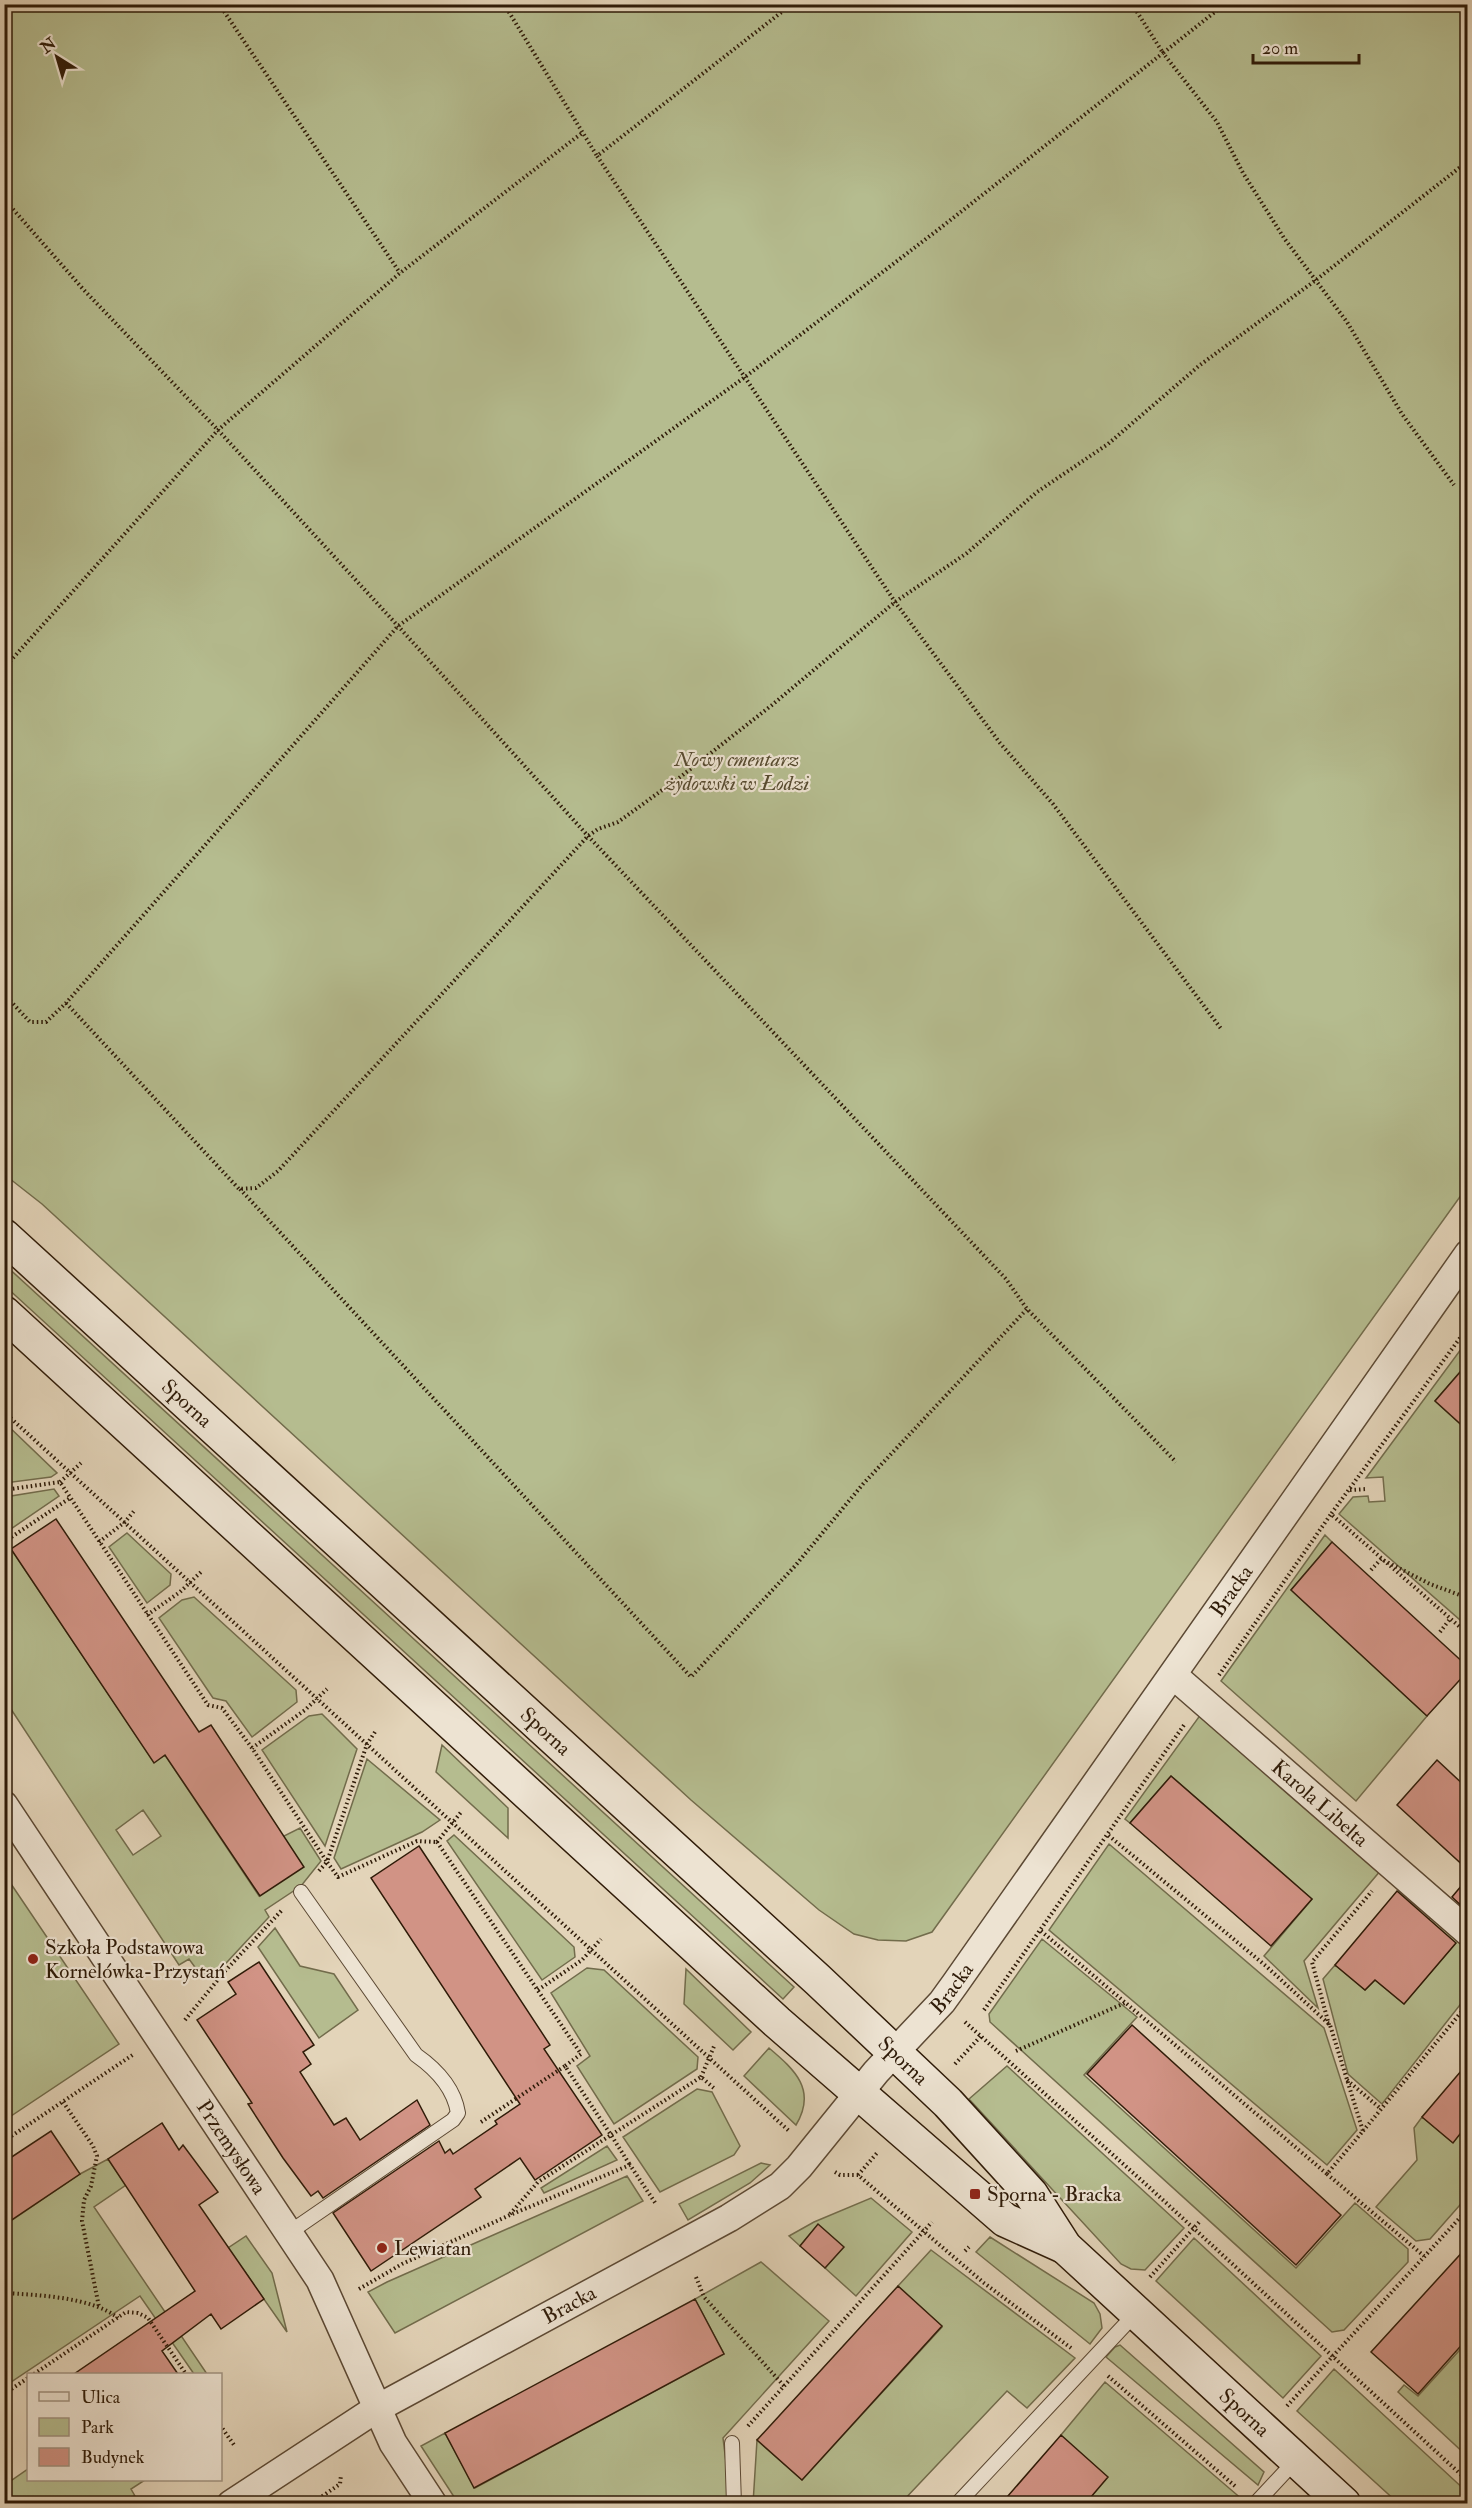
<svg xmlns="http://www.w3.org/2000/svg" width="1472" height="2508" font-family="'IM FELL Double Pica',serif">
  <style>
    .green { fill: #b5bc8f; stroke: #726c4c; stroke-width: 1.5; fill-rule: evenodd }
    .building { fill: #d19385; stroke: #2f1b08; stroke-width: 1.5 }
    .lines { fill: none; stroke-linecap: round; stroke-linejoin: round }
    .lane-casing { stroke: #5c4934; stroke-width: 16 }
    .street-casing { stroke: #5c4934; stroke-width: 30 }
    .secondary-casing { stroke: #2f1b08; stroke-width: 36 }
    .path { stroke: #2f1b08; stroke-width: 4; stroke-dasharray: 1.5 3; stroke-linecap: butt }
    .lane { stroke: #ede3d2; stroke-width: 14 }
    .street { stroke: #ede3d2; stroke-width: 27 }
    .secondary { stroke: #ede3d2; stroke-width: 33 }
    .poi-dot { fill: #8f2418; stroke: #ede3d2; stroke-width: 2 }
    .labels { text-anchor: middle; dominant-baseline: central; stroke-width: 4.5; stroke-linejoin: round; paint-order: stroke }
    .park-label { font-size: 21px; font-style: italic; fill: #574b30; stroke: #ede3d2 }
    .street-label { font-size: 21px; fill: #2f1b08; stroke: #ede3d2 }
    .poi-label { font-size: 21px; fill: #2f1b08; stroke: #ede3d2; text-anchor: start }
  </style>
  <rect width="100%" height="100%" fill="#e3d4b9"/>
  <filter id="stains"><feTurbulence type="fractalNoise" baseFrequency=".00333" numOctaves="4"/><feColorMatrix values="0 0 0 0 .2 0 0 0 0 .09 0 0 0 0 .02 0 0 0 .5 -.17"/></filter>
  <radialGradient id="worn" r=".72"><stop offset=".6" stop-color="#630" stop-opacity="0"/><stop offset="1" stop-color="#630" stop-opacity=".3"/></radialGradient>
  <path class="green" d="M4 5H1467V1187L932 1932 906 1941 878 1940 854 1934 819 1910 691 1800 42 1204 5 1175Z
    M4 1264 794 1987 783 1999 5 1286Z
    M1467 1341V1364L1435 1401 1467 1430V1626L1339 1514 1353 1497 1368 1496 1369 1502 1385 1501 1383 1477 1366 1478Z
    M4 1423H5L57 1473 51 1477 5 1483Z
    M54 1489 59 1496 5 1533V1497Z
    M127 1533 171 1574 170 1585 147 1603 109 1547Z
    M1325 1535 1332 1542 1291 1590 1427 1716 1356 1801 1221 1681Z
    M11 1549 154 1762 165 1755 259 1896 284 1836 300 1828 321 1861 301 1886 265 1910 269 1917 215 1975 200 1974 189 1959 179 1965 5 1700 4 1551ZM143 1810 161 1836 133 1855 116 1830Z
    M194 1597 296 1690 297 1702 252 1737 226 1701 213 1698 159 1618 182 1600Z
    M322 1714 357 1749 325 1846 262 1750 309 1716Z
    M1201 1714 1381 1870 1304 1961 1318 2008 1264 1956 1312 1899 1171 1776 1130 1823 1125 1819Z
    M442 1745 508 1808V1838L436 1772Z
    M367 1759 440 1820 422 1832 341 1869 334 1858Z
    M454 1835 574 1947 575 1957 542 1980 447 1841Z
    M1109 1844 1324 2028 1357 2130 1327 2165 1049 1930Z
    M5 1875 119 2044 5 2120H4Z
    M1402 1887 1467 1944V1996L1382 2104 1348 2074 1323 1979 1335 1965 1365 1990 1375 1980 1404 2004 1452 1947 1425 1924 1430 1918 1398 1891Z
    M275 1928 300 1966 334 1974 358 2010 319 2038 258 1947Z
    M1042 1939 1137 2017 1084 2075 1296 2268 1355 2203 1408 2249V2262L1344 2330 1332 2332 990 2022 989 2014Z
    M587 1968 604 1970 698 2057 697 2069 614 2124 577 2066 590 2056 551 1993Z
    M686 1969 751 2032 733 2050 684 2004Z
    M769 2048C795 2070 817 2090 796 2125L744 2076Z
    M1007 2066 1184 2228 1145 2270 1131 2269 1121 2264 969 2099Z
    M697 2089 712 2092 740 2146 734 2155 660 2192 623 2137Z
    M1422 2117 1452 2142 1462 2132 1467 2137V2197L1430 2239 1416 2241 1376 2207 1417 2160 1414 2128Z
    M607 2146 617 2160 544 2193 541 2188Z
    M108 2159 126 2185 94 2207 207 2374H194L140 2296 5 2386V2225L80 2174Z
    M761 2163 770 2165 750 2183 688 2220 679 2204Z
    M627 2176 643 2201 395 2333 368 2292 387 2282Z
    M871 2198 912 2232 856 2296 825 2268 843 2247 818 2225 800 2246 789 2236 814 2222Z
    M246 2236 272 2273 287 2332 228 2248Z
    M990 2237 1094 2303 1100 2314 1102 2328 1090 2344 976 2252Z
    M1194 2238 1321 2356 1283 2398 1156 2281Z
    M931 2250 1075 2358 1027 2408 1007 2391 901 2503 753 2504 757 2440 802 2480 942 2327 898 2286Z
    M761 2262 829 2321 723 2438 731 2503H458L421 2446 445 2433 475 2488 724 2354 695 2299Z
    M1467 2342V2456L1398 2392 1404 2385 1418 2396Z
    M1120 2345 1264 2472 1258 2485 1106 2357 1115 2347Z
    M1334 2369 1467 2492 1459 2503H1398L1297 2411Z
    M1105 2382 1243 2500 1240 2504 1085 2503 1061 2435Z
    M28 2469V2480H145L131 2489 135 2496 109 2503H5V2485Z"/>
  <path class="building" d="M1467 1364V1430L1435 1401Z
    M56 1519 199 1732 211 1725 304 1867 260 1896 165 1755 154 1763 11 1549Z
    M1332 1542 1467 1666V1672L1427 1716 1291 1590Z
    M1437 1760 1467 1788V1869L1397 1805Z
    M1171 1776 1312 1899 1271 1946 1130 1823Z
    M419 1846 550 2045 544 2049 602 2135 535 2180 520 2158 475 2189 481 2197 371 2271 333 2213 439 2141 445 2153 450 2149 453 2154 497 2124 495 2121 520 2104 371 1878Z
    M1467 1879V1911L1452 1897Z
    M1397 1891 1456 1943 1404 2004 1375 1980 1365 1990 1335 1965Z
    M259 1962 314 2045 303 2052 311 2064 300 2072 334 2125 346 2118 360 2140 417 2100 430 2125 323 2198 318 2191 311 2196 283 2158 248 2104 252 2103 197 2020 236 1994 228 1982Z
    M1132 2025 1341 2215 1296 2265 1087 2074Z
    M1467 2064V2125L1453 2143 1422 2117Z
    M162 2123 179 2150 183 2145 218 2192 199 2205 264 2299 221 2329 211 2314 162 2351 178 2374H74L195 2291 108 2159Z
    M51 2131 80 2174 4 2225V2162Z
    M818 2224 844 2247 825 2268 800 2246Z
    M1467 2247V2339L1418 2394 1371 2352Z
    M898 2286 942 2326 802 2480 757 2440Z
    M695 2299 724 2354 474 2488 445 2433Z
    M1061 2435 1108 2477 1085 2504H1001Z"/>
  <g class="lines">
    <g class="lane-casing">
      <path id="lane" d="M290 2232 453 2120 458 2113C454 2088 436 2069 416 2055L301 1892
        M732 2443 734 2504
        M957 2504 1136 2313
        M1255 2504 1296 2460"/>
    </g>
    <g class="street-casing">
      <g id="street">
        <path id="s1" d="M1173 1675 1468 1932"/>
        <path id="s2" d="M4 1805 320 2280 393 2443 433 2504"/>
        <path id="s3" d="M231 2504 376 2409 729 2218 780 2186 799 2167 876 2072 942 2002 955 1984 1468 1254"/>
      </g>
    </g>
    <g class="secondary-casing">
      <g id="secondary">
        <path id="s4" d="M4 1236 818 1980 948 2103 1031 2194 1065 2247 1344 2504"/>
        <path d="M4 1313 777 2022 1005 2220 1065 2247"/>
      </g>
    </g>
    <path class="path" d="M219 4 400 273
      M504 4 597 156
      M792 4 597 156 895 602 1000 743 1053 804 1222 1030
      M1132 4 1163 53 1225 4
      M4 199 83 289 218 430 398 626 588 836 1006 1279 1027 1309 1176 1462
      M4 668 218 430 400 273 582 133
      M4 994 30 1022H46L66 1003 398 626 745 377 939 229 1163 53 1217 122 1243 173 1284 238 1347 322 1402 414 1454 485
      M66 1003 239 1189 256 1188 278 1171 588 836 598 829 618 822 679 778 772 705 895 602 967 553 1037 492 1108 444 1200 365 1316 280 1468 161
      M240 1189 691 1677 795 1566 863 1484 1027 1309
      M1468 1327 1331 1514 1468 1634
      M4 1412 789 2131
      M60 1482 81 1463
      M4 1490 60 1482 208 1705 222 1708 252 1748 327 1862 317 1873
      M1350 1490 1367 1489
      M4 1542 70 1498
      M99 1542 125 1522 134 1511
      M1371 1570 1381 1559 1430 1584 1468 1598
      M147 1615 180 1592 201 1572
      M1440 1632 1450 1619
      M1219 1675 1331 1514
      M375 1732 367 1744 327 1862 338 1877 417 1841 437 1842
      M252 1748 305 1710 327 1689
      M437 1842 581 2054 565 2066 611 2135 701 2077 715 2089
      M437 1842 462 1811
      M1041 1931 1327 2174 1363 2131 1330 2025 1266 1966 1108 1835
      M538 1990 582 1960 601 1939
      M984 2010 1184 1725
      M185 2020 225 1971 283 1909
      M965 2022 1151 2189 1468 2481
      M1329 2025 1312 1962 1372 1891
      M1016 2051 1127 2002
      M955 2064 981 2036
      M701 2077 715 2044
      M1347 2080 1381 2109
      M63 2102 93 2146 97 2156 91 2186 84 2200 82 2221 99 2307
      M481 2122 565 2066
      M1363 2131 1468 2004
      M4 2141 134 2054
      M835 2172 840 2175H858L984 2283 1071 2348
      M1327 2174 1424 2256
      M858 2175 877 2153
      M510 2214 538 2182 611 2135 630 2165
      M965 2251 969 2247
      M696 2277 704 2297 784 2386
      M1150 2277 1201 2220
      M359 2289 402 2264 510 2215 630 2165 656 2204
      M4 2293C38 2295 92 2297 118 2318
      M34 2374 126 2312 138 2313 148 2318 186 2374
      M1108 2376 1236 2487
      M4 2394 28 2378
      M1287 2406 1468 2209
      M220 2425 234 2445
      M748 2426 932 2222
      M311 2504 340 2484 341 2475"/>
    <use href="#lane" class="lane"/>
    <use href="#street" class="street"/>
    <use href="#secondary" class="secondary"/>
  </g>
  <g class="poi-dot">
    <circle cx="33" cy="1959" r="6"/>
    <rect x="969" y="2188" width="12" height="12" rx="3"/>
    <circle cx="382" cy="2248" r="6"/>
  </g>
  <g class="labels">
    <g class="park-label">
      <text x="737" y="759">Nowy cmentarz<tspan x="737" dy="24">żydowski w Łodzi</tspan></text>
    </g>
    <g class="street-label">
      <text stroke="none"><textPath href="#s4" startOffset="248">Sporna</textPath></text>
      <text stroke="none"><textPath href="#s3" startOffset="1383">Bracka</textPath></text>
      <text stroke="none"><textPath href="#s4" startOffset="734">Sporna</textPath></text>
      <text stroke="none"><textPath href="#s1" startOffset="195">Karola Libelta</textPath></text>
      <text stroke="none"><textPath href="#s3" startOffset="897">Bracka</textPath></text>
      <text stroke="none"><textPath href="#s4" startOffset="1220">Sporna</textPath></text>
      <text stroke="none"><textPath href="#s2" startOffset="411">Przemysłowa</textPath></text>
      <text stroke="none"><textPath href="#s3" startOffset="393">Bracka</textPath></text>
      <text stroke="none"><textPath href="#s4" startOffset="1712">Sporna</textPath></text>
    </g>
    <g class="poi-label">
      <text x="45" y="1947">Szkoła Podstawowa<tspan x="45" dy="24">Kornelówka-Przystań</tspan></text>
      <text x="987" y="2194">Sporna - Bracka</text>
      <text x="394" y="2248">Lewiatan</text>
    </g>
  </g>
  <rect width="1472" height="2508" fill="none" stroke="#e3d4b9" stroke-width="24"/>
  <rect x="6" y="6" width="1460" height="2496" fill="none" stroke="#2f1b08" stroke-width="3"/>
  <rect x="12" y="12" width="1448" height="2484" fill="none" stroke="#2f1b08" stroke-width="1.5"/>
  <rect x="27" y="2373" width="195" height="108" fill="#ede3d2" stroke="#a19381" stroke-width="1.5"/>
  <rect x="39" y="2392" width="30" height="9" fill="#ede3d2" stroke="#a19381" stroke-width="1.5"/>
  <text x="81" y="2403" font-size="18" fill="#2f1b08">Ulica</text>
  <rect x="39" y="2418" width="30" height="18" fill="#b5bc8f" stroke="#a19381" stroke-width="1.5"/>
  <text x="81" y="2433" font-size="18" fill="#2f1b08">Park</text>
  <rect x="39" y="2448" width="30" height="18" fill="#d19385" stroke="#a19381" stroke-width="1.5"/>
  <text x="81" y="2463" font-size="18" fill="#2f1b08">Budynek</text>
  <g transform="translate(57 57) rotate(323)" stroke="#ede3d2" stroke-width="4.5" paint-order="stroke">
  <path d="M0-4.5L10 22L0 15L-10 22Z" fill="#2f1b08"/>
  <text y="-9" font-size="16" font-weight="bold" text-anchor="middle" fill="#2f1b08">N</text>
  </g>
  <path d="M1253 54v9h106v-9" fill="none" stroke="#2f1b08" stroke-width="3"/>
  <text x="1262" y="54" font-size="18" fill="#2f1b08" stroke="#ede3d2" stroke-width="4.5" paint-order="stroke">20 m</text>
  <rect width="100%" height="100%" filter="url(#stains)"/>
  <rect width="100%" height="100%" fill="url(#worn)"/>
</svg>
